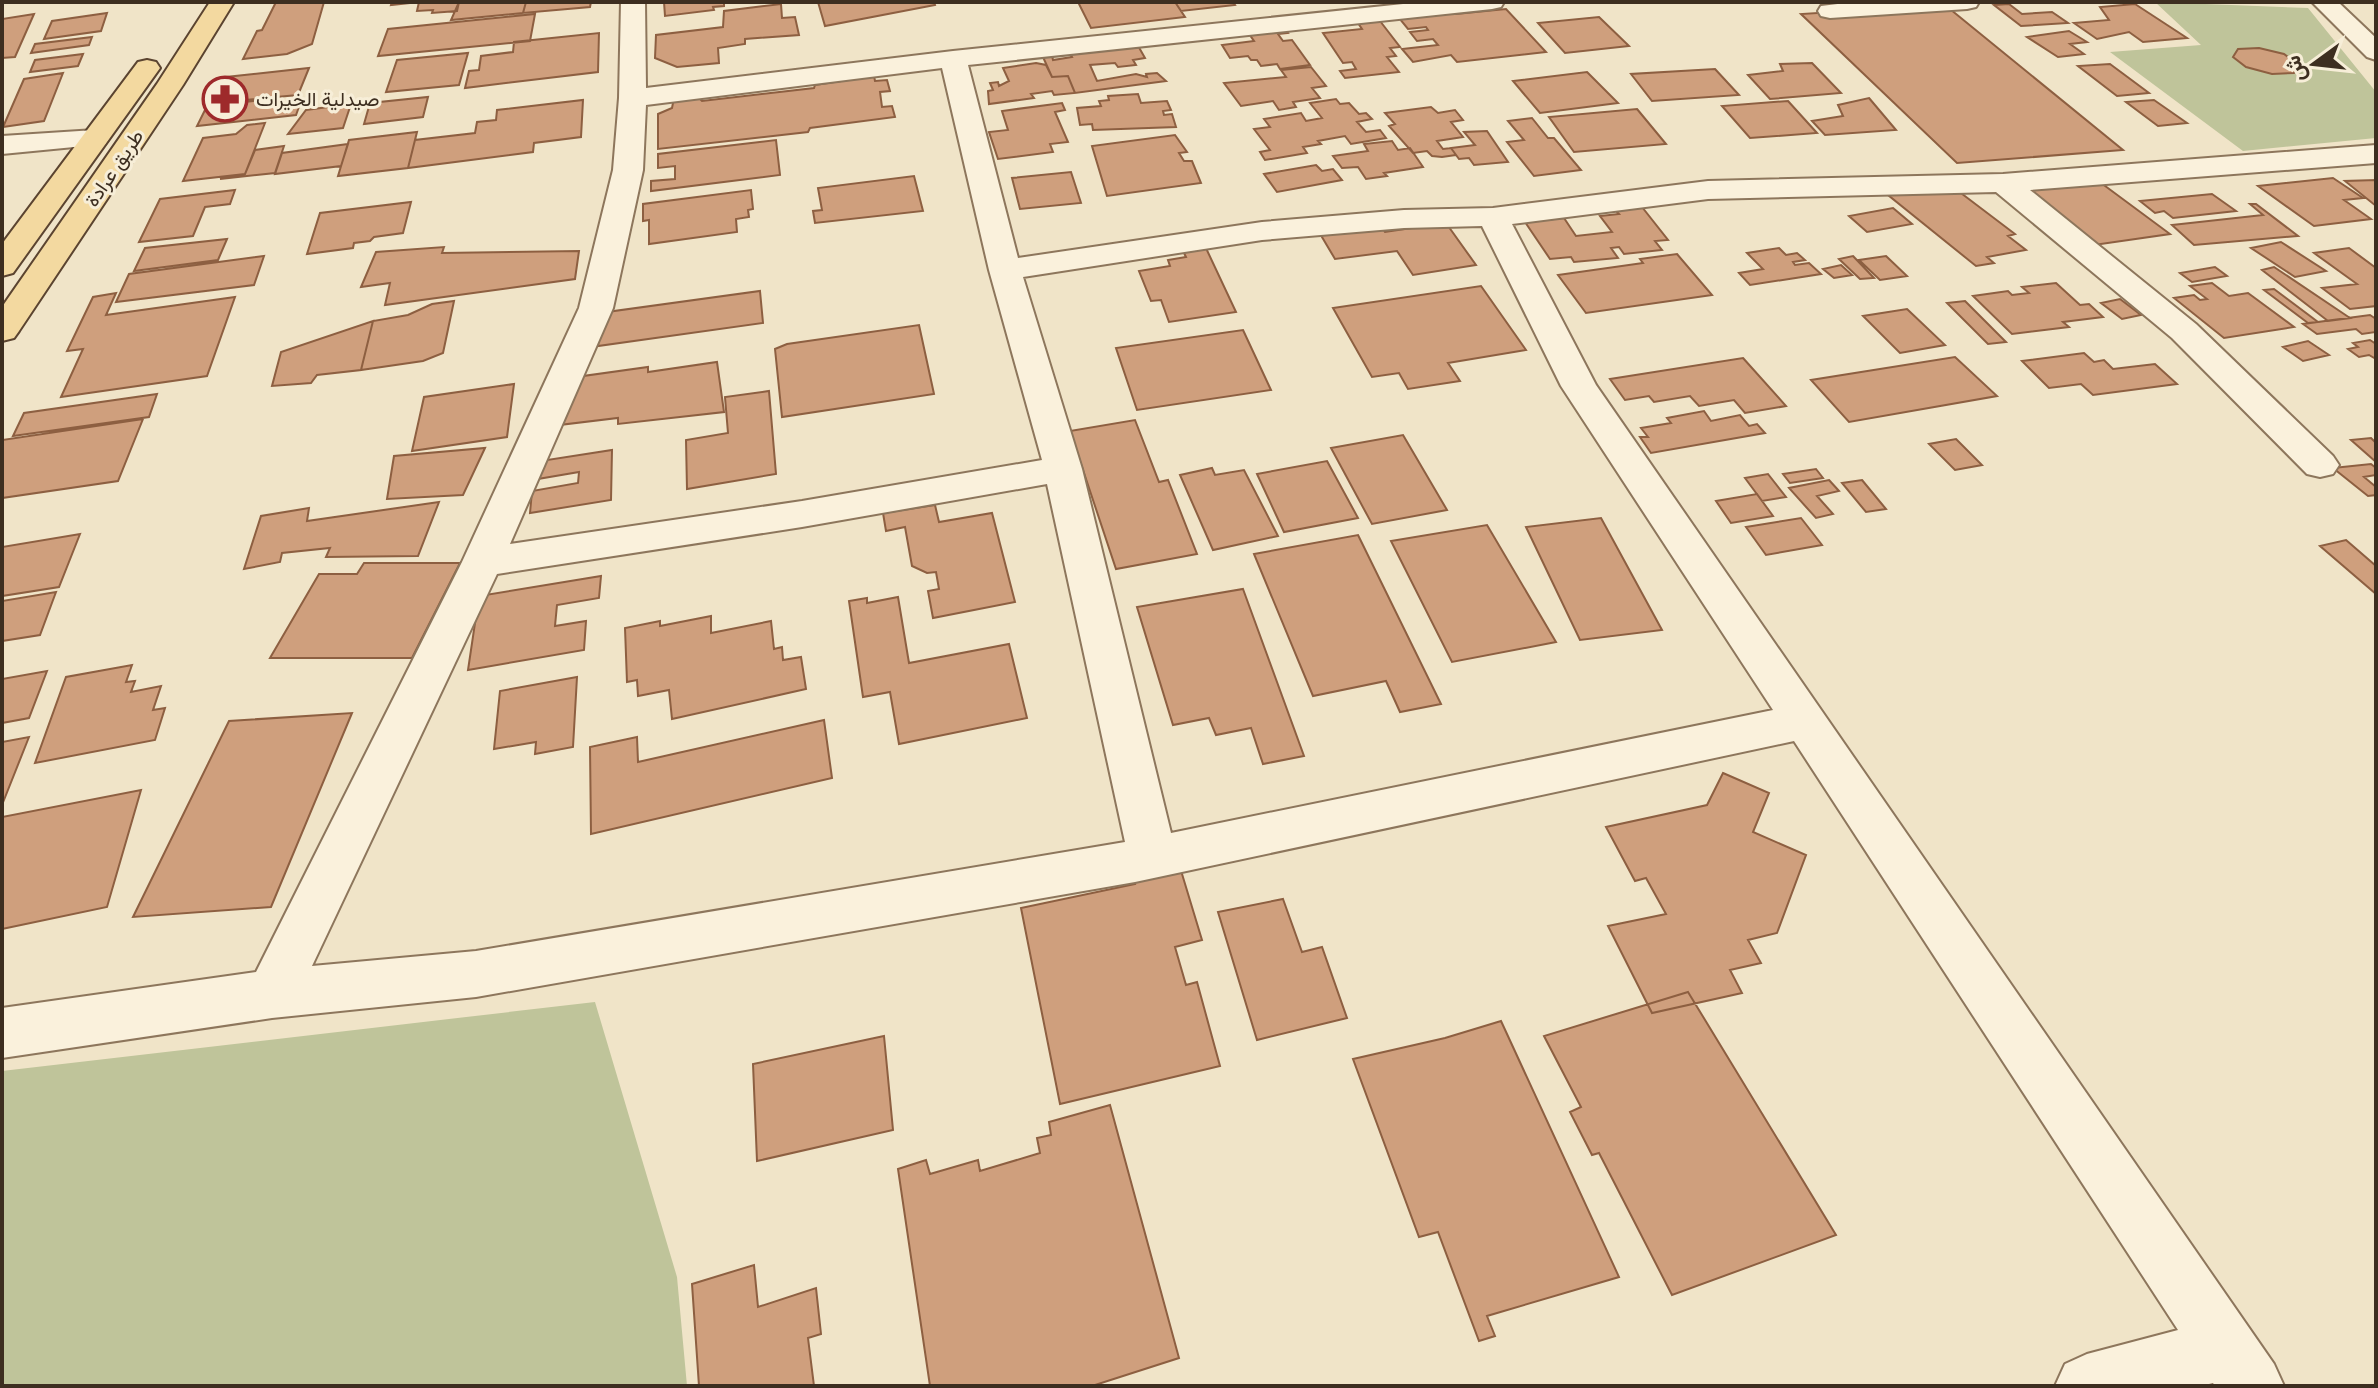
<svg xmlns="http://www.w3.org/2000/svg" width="2378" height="1388" font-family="'Roboto Serif',Vazirmatn,serif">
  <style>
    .cemetery { fill: #bfc49a }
    .building { fill: #cf9f7d; stroke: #8d5f41; stroke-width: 2 }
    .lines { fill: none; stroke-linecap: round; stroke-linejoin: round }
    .street-casing { stroke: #8d765c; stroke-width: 4 }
    .primary-casing { stroke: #5b4430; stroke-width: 4 }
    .street { fill: #faf1dc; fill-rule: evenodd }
    .primary { fill: #f3d9a0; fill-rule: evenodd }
    .labels { text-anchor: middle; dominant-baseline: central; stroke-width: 6; stroke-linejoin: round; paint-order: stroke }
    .far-poi-label { font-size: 20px; fill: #3d2e20; stroke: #f7eed8; text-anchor: start }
    .far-street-label { font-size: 20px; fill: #3d2e20; stroke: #f7eed8 }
  </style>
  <rect width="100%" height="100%" fill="#f0e4c8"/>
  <path class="cemetery" d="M2155 2 2308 8 2376 92V138L2243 151 2110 52 2201 45Z
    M595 1002 677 1277 687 1386H2V1071Z"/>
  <path class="building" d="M276 2H324L312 44 287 54 243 59 257 31 262 30Z
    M392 2H459L457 11 432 13 433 10 417 11 419 2 391 5Z
    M459 2H526L523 13 451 20Z
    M526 2H591L590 7 523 13Z
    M664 2H724V6L713 7 714 10 665 16Z
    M818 2H934L935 5 825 26Z
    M1078 2H1175L1185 17 1091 28Z
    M1175 2H1233L1235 5 1181 11Z
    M781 4 782 18 795 17 799 35 745 39V44L718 48 719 63 677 67 655 58 656 35 723 27 724 11Z
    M2009 4 2022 14 2052 12 2068 23 2021 26 1994 5Z
    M2135 4 2187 38 2143 42 2129 32 2097 39 2074 23 2109 20 2100 7Z
    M1945 5 2123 150 1957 163 1801 14Z
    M1451 9 1456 14 1506 9 1546 52 1457 62 1451 55 1413 62 1402 49 1438 45 1433 39 1417 41 1410 32 1428 30 1426 27 1408 29 1399 18Z
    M107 13 101 31 44 39 52 21Z
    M34 14 15 57 2 58V19Z
    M535 14 530 41 378 56 388 29Z
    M1599 17 1629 46 1565 53 1538 23Z
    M1380 21 1400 47 1390 48 1396 56 1387 57 1399 72 1345 78 1340 71 1356 69 1352 62 1343 63 1323 33 1362 29 1358 23Z
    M1284 27 1288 33 1278 34 1283 41 1292 40 1310 65 1280 69 1277 64 1261 66 1257 60H1251L1248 56 1230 58 1222 45 1254 41 1247 31Z
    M2069 31 2087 42 2070 44 2084 54 2058 57 2027 37Z
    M599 33 598 72 465 88 469 71 479 70 481 56 513 52 514 42Z
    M92 37 89 45 31 53 35 44Z
    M1137 44 1145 58 1133 60 1136 65 1118 67 1115 63 1090 65 1097 81 1136 74 1147 77 1146 74 1157 73 1166 81 1075 93 1068 76 1052 77 1043 57 1052 56 1053 60 1072 57 1069 52Z
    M2259 48 2284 54 2299 65 2294 73 2272 74 2246 67 2233 57 2238 49Z
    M468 53 459 85 386 92 397 60Z
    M83 54 78 66 30 72 35 60Z
    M1036 63 1046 65 1052 77 1068 76 1075 93 1054 95 1052 91 1031 94 1034 98 989 104 988 91 993 90 990 83 998 82 999 86 1009 81 1003 68Z
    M1812 63 1841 93 1770 99 1748 75 1783 71 1780 64Z
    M2110 64 2149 93 2117 96 2078 66Z
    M1311 67 1326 86 1312 88 1320 98 1293 102 1296 107 1279 110 1273 101 1241 106 1224 83 1286 77 1281 70Z
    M309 68 298 95 212 103 226 77Z
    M1715 69 1739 95 1652 101 1631 74Z
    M1587 72 1618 103 1540 113 1513 81Z
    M63 73 44 121 3 127 24 79Z
    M874 76 875 81 887 80 890 91 880 92 882 107 892 106 895 117 810 128 808 132 658 149V114L672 108 674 98 696 95 702 101 814 88 815 85Z
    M1138 94 1141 103 1167 101 1171 110 1163 111 1164 115 1172 114 1176 127 1093 130 1092 124 1080 125 1077 108 1101 106 1099 101 1109 100 1108 96Z
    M428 97 423 117 364 124 370 103Z
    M1869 98 1896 130 1825 135 1812 121 1843 116 1838 105Z
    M1336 99 1340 104 1349 103 1359 114 1366 113 1372 119 1357 122 1366 132 1380 130 1386 138 1351 144 1345 136 1318 141 1321 144 1303 147 1307 153 1265 160 1260 152 1270 150 1254 129 1270 127 1264 119 1301 113 1306 121 1322 118 1310 103Z
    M262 100 260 105 266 107 300 104 296 115 197 126 207 106Z
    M583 100 581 137 534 143 533 152 408 168 415 140 475 133 477 122 496 120 497 110Z
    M2154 100 2187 123 2158 126 2126 102Z
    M1788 101 1817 133 1750 138 1722 106Z
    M1062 103 1065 110 1055 112 1068 142 1050 144 1053 152 998 159 989 132 1008 130 1002 111Z
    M351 104 343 128 288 134 306 110Z
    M1431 107 1438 113 1455 110 1463 120 1451 122 1463 137 1437 141 1443 149 1451 148 1456 155 1442 157 1432 156 1427 151 1413 153 1389 126 1395 124 1385 113Z
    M1637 109 1666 144 1574 152 1549 117Z
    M1532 118 1548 138H1554L1581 170 1534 176 1507 142 1524 140 1508 121Z
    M265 123 245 174 183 181 203 138 236 134 247 125Z
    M1487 131 1508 162 1474 165 1469 158 1459 159 1451 148 1475 145 1464 132Z
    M417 132 408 168 338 176 349 140Z
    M1175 135 1187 152 1179 153 1184 161H1192L1201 183 1107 196 1092 146Z
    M776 140 780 175 651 191V181L675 179V166L658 168V154Z
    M1392 141 1398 150 1410 148 1423 167 1384 173 1387 176 1366 179 1358 167 1342 168 1333 156 1368 151 1364 144Z
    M348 144 341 166 275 174 282 153Z
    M284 146 275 173 220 179 245 174 255 150Z
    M1316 165 1322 171 1333 169 1342 180 1277 192 1264 174Z
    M1071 172 1081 203 1020 209 1012 178Z
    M914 176 923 211 815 223 813 211 822 210 818 188Z
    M2093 177 2170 234 2094 245 2021 188Z
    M2333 178 2363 198 2344 200 2371 219 2314 226 2258 186Z
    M2376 180V206L2345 181Z
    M1949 184 2015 234 2008 236 2026 250 1987 257 1994 263 1976 266 1888 195Z
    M235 190 230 204 205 207 193 236 139 242 160 199Z
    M751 190 753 209 748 210 749 217 736 219 737 232 649 244V220L643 221V204Z
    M2212 194 2236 211 2173 218 2164 211 2155 213 2140 201Z
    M411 202 403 233 374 237 370 241 354 243 353 248 307 254 320 213Z
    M2250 204H2256L2298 236 2194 245 2172 225 2263 215Z
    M1642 207 1668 240 1655 241 1662 250 1624 254 1619 247 1611 248 1618 258 1574 262 1571 257 1550 259 1525 222 1564 218 1576 236 1612 232 1600 216 1619 214 1615 210Z
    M1893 208 1912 224 1867 232 1849 216Z
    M1379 223 1385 232 1446 223 1476 265 1413 275 1397 251 1335 259 1319 232Z
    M227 239 218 260 134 271 145 248Z
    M2281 242 2326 271 2295 277 2251 248Z
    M1205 246 1236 312 1169 322 1161 300 1151 301 1139 271 1170 266 1168 260 1186 257 1182 249Z
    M444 247 442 253 579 251 575 279 385 305 390 283 361 287 376 252Z
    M1779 248 1786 255 1797 253 1805 260 1793 262 1795 265 1809 263 1821 274 1750 285 1739 273 1763 269 1747 253Z
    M2349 248 2376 268V306L2350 309 2322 288 2357 284 2314 253Z
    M1677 254 1712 295 1586 313 1558 275 1643 263 1640 259Z
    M264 256 254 285 116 302 129 274Z
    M1853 256 1874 278 1860 279 1839 259Z
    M1886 256 1907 276 1880 280 1859 260Z
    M1841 265 1852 275 1834 278 1823 269Z
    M2215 267 2227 276 2192 282 2180 273Z
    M2274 267 2350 318 2328 321 2262 270Z
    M2056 283 2080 305 2089 304 2103 317 2063 322 2069 327 2012 334 1973 296 2008 291 2012 295 2029 293 2022 287Z
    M2212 283 2229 296 2248 293 2294 327 2224 338 2174 298 2194 295 2200 300 2207 299 2190 286Z
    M1481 286 1526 350 1448 363 1460 381 1408 389 1399 373 1372 377 1333 308Z
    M2274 289 2318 322 2308 323 2264 290Z
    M760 291 763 323 598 346 600 313Z
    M116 293 106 315 235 297 207 376 61 397 83 349 67 351 93 297Z
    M2120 299 2141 315 2122 319 2101 303Z
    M454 301 443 353 423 361 361 370 373 321 408 315 432 304Z
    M1965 301 2006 342 1988 344 1947 303Z
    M1907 309 1945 345 1900 353 1863 316Z
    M2370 315 2376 319V332L2362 334 2356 329 2317 334 2303 324Z
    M373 321 361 370 317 375 311 383 272 386 281 352Z
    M919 325 934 394 782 417 775 349 787 344Z
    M1243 330 1271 390 1137 410 1116 348Z
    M2370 340 2376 344V359L2369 355 2359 357 2348 349 2358 347 2353 343Z
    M2308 341 2329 355 2303 361 2283 347Z
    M2084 353 2094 362 2104 360 2113 369 2155 364 2177 384 2093 395 2081 384 2049 388 2022 361Z
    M1955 357 1997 396 1849 422 1811 380Z
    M1743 358 1786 406 1745 413 1734 400 1699 406 1690 396 1654 402 1649 396 1625 400 1610 379Z
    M717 362 724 412 618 424V418L559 425 562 379 648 367V372Z
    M514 384 507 437 412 451 424 397Z
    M769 391 776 474 687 489 686 440 728 433 725 397Z
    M157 394 149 417 13 436 24 413Z
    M1704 411 1711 421 1740 415 1749 426 1757 424 1765 433 1651 453 1640 437H1648L1641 428 1671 423 1667 418Z
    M143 419 118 481 2 498V440Z
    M1135 420 1159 482 1168 480 1197 554 1116 569 1070 431Z
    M1403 435 1447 510 1372 524 1331 448Z
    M2371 438 2376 443V462L2351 440Z
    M1956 439 1982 465 1955 470 1929 444Z
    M485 448 463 495 387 499 394 456Z
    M612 450 611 500 530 513 532 491 578 483 579 472 532 480 534 462Z
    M1327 461 1358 518 1284 532 1257 474Z
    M2371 464 2376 468V475L2364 477 2376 487V495L2368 496 2333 468Z
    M1212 468 1215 475 1244 470 1278 536 1213 550 1180 475Z
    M1816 469 1823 478 1790 483 1783 474Z
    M1768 474 1786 497 1762 501 1745 478Z
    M1829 480 1839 491 1817 496 1833 514 1816 518 1789 488Z
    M1862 480 1886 509 1866 512 1842 483Z
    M1757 494 1773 516 1731 523 1716 501Z
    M439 502 418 556 326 557 330 548 282 553 280 562 244 569 261 516 309 508 307 521Z
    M935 505 939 522 992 513 1015 602 933 618 928 591 939 589 936 572 927 573 912 566 905 527 886 531 883 513Z
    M1601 518 1662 630 1580 640 1526 527Z
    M1801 518 1822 545 1766 555 1746 527Z
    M1487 525 1556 642 1452 662 1391 541Z
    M80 534 59 587 2 596V547Z
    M1358 535 1441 704 1400 712 1386 681 1313 696 1254 554Z
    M2346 540 2376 566V594L2320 546Z
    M364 563H460L412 658H270L319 574H357Z
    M601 576 599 598 557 605 555 626 586 621 584 650 468 670 479 596Z
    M1243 589 1304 756 1263 764 1251 728 1216 735 1209 718 1173 725 1137 607Z
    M56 592 40 635 2 641V601Z
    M898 597 909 663 1009 644 1027 718 899 744 890 692 863 697 849 601 867 598V603Z
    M711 616V633L771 621 774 649 782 647 783 660 801 657 806 689 672 719 669 690 638 696 637 680 627 682 625 628 660 621V626Z
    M132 665 126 682 135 681 131 692 161 686 153 710 165 708 155 740 35 763 66 677Z
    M47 671 29 718 2 723V679Z
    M577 677 573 747 535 754 536 742 494 749 500 691Z
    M352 713 271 907 133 917 229 721Z
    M824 720 832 778 591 834 590 747 637 737 638 762Z
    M29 737 2 805V742Z
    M1723 773 1769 793 1753 832 1806 855 1777 933 1748 940 1761 963 1730 970 1742 993 1652 1013 1608 926 1666 914 1646 878 1635 881 1606 827 1707 805Z
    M141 790 107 907 2 929V817Z
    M1179 864 1202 940 1175 947 1186 985 1197 982 1220 1066 1060 1104 1021 908 1135 884 1132 874Z
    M1283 899 1302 952 1322 947 1347 1018 1257 1040 1218 912Z
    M1688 992 1836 1235 1672 1295 1599 1153 1592 1155 1570 1112 1581 1107 1544 1036Z
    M1501 1021 1619 1277 1487 1316 1495 1336 1479 1341 1438 1232 1419 1237 1353 1059 1445 1038Z
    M884 1036 893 1130 757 1161 753 1064Z
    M1110 1105 1179 1358 1092 1386H930L898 1169 926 1160 930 1174 978 1160 980 1171 1040 1153 1037 1138 1051 1135 1049 1122Z
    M754 1265 758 1307 816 1288 821 1334 808 1338 814 1386H699L692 1284Z"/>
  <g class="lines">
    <g class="street-casing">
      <path id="street" d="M621 2H645L646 88 953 51 1422 2H1504L1501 7 1492 9 968 65 1018 258 1262 222 1404 210 1493 208 1708 181 2003 174 2376 145V163L2030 190 2196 324 2333 456 2339 465 2333 474 2320 477 2307 474 2172 338 1996 192 1708 199 1512 224 1596 385 2274 1364 2284 1386H2215L2213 1383 2201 1386H2055L2065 1364 2087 1354 2178 1330 1794 741 1135 882 476 997 272 1018 2 1058V1008L256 972 462 562 579 308 613 170 619 98ZM942 68 989 270 1042 460 802 501 510 544 613 308 643 170 646 105ZM1482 226 1561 386 1773 710 1171 833 1082 469 1023 277 1262 240 1404 228ZM1047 484 1125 842 476 951 312 966 497 574 802 527Z
        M1854 2H1979L1976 7 1967 9 1830 18 1821 16 1818 11 1821 6Z
        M2312 2H2338L2376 38V60L2367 57Z
        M95 130 105 132 109 138 105 144 2 154V136Z"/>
    </g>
    <g class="primary-casing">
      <path id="primary" d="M210 2H234L183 85 19 331 14 338 2 341V307L157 84Z
        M147 60 156 62 160 68 13 273 2 276V244L138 62Z"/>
    </g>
    <use href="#street" class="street"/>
    <use href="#primary" class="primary"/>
  </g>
  <defs>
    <g id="pharmacy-ring" transform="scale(2.3)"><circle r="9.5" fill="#f7eed8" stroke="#9e2a2b" stroke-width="1.5"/><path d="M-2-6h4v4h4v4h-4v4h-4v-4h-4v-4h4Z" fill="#9e2a2b"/></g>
  </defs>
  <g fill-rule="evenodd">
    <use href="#pharmacy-ring" x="225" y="99"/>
  </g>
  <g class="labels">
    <g class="far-poi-label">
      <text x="256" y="99">صيدلية الخيرات</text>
    </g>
    <g class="far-street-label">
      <text transform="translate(114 168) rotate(-56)">طريق عرادة</text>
    </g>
  </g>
  <rect width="2378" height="1388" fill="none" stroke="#3d2e20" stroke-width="8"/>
  <g transform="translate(2314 64) rotate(255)" stroke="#f7eed8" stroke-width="6" paint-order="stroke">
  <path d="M0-6L14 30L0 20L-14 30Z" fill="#3d2e20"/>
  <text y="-12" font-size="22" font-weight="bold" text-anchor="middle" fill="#3d2e20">ش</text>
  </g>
</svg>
